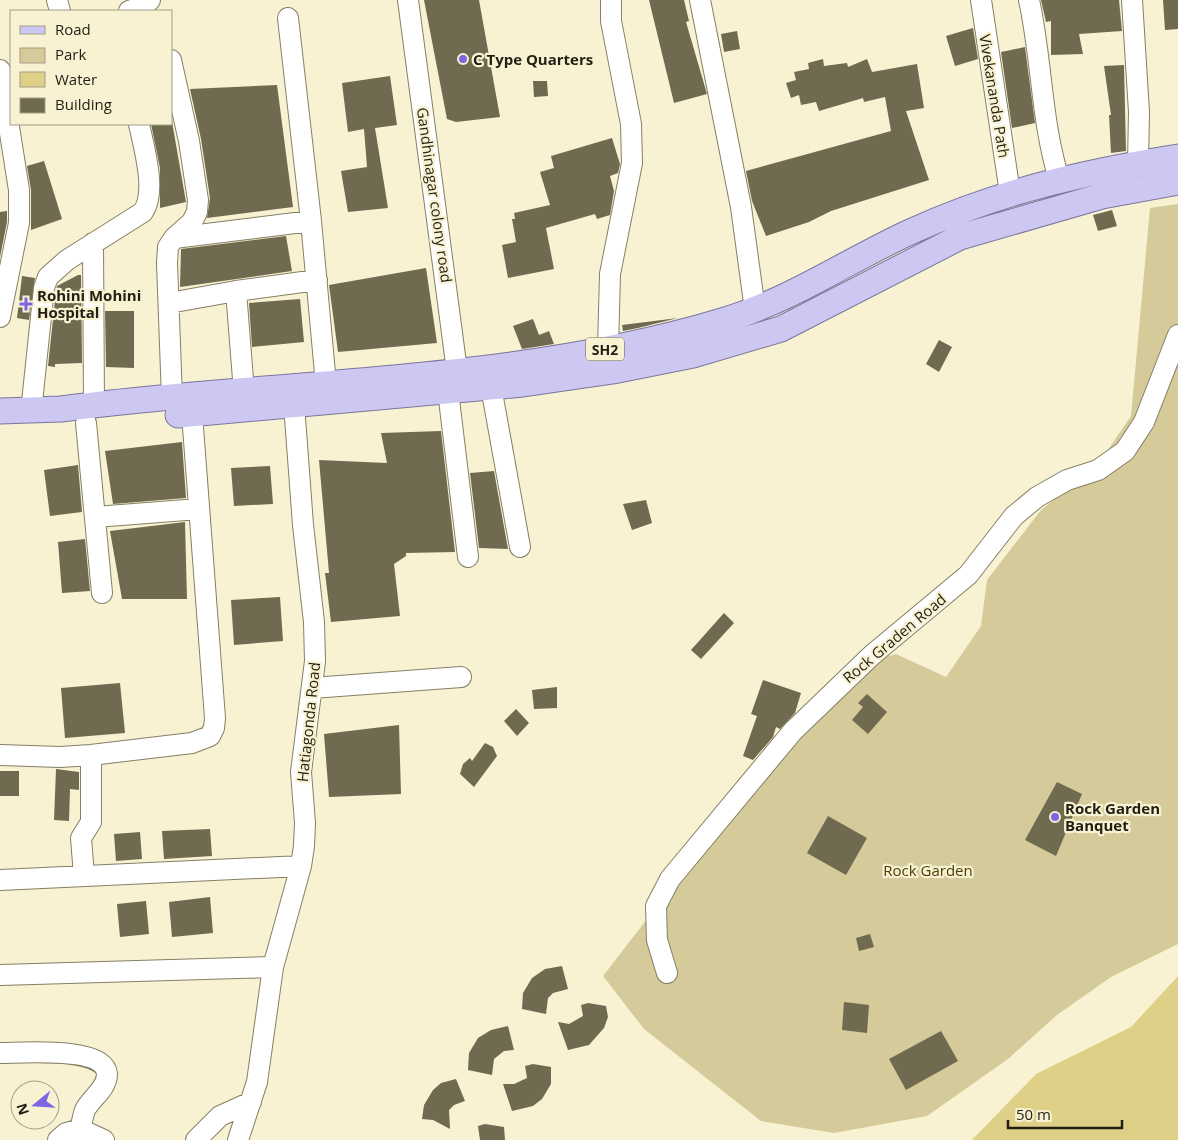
<svg xmlns="http://www.w3.org/2000/svg" width="1178" height="1140" font-family="'Open Sans',sans-serif">
  <style>
    .green { fill: #d5ca99 }
    .water { fill: #dfd088 }
    .building { fill: #706a50 }
    .lines { fill: none; stroke-linecap: round; stroke-linejoin: round }
    .minor-casing { stroke: #857f64; stroke-width: 22 }
    .major-casing { stroke: #7a759d; stroke-width: 27 }
    .minor { stroke: #fff; stroke-width: 20 }
    .major { stroke: #ccc8f1; stroke-width: 25 }
    .poi-dot { fill: #7c66e1; stroke: #f8f2d3; stroke-width: 2 }
    .labels { text-anchor: middle; dominant-baseline: central; stroke-width: 4.5; stroke-linejoin: round; paint-order: stroke }
    .shield { fill: #f8f2d3; stroke: #625e4d; stroke-width: 1 }
    .shield-label { font-size: 14px; font-weight: bold; fill: #211e13 }
    .poi-label { font-size: 15px; font-weight: bold; fill: #211e13; stroke: #f8f2d3; text-anchor: start }
    .street-label { font-size: 15px; fill: #211e13; stroke: #f8f2d3 }
    .park-label { font-size: 15px; fill: #493e02; stroke: #f8f2d3 }
  </style>
  <rect width="100%" height="100%" fill="#f8f2d3"/>
  <path class="green" d="M1178 204V944L1111 977 1057 1015 1008 1059 927 1116 834 1133 761 1121 644 1029 603 976 838 672 896 654 946 677 981 626 987 580 1041 510 1097 466 1131 416 1150 208Z"/>
  <path class="water" d="M1178 976V1140H972L1036 1074 1131 1027Z"/>
  <path class="building" d="M424 0H479L500 117 456 122 447 119Z
    M649 0H684L689 21 686 22 707 94 674 103Z
    M1041 0H1119L1122 31 1079 34 1083 54 1051 55V21L1046 22Z
    M1163 0H1178V29L1165 30Z
    M973 28 978 59 955 66 946 36Z
    M737 31 740 49 724 52 721 34Z
    M1025 47 1035 123 1012 128 1001 52Z
    M823 59 824 66 847 63 848 67 867 59 872 72 917 64 924 108 906 111 929 180 831 211 809 222 766 236 752 201 746 171 891 131 885 97 864 102 863 98 819 111 816 102 801 105 799 95 791 98 786 83 796 80 794 72 809 69 808 63Z
    M1124 65 1126 151 1111 153 1109 115H1111L1104 66Z
    M390 76 397 125 375 128 388 208 348 212 341 171 367 167 364 129 348 132 342 83Z
    M533 81H547L548 96 534 97Z
    M277 85 293 207 207 218 210 198 201 139 190 89Z
    M171 116 186 202 160 208V168L151 124H171Z
    M612 138 620 164 618 173 610 176 614 191 610 215 597 219 595 214 546 228 554 269 508 278 502 245 516 242 512 219H515L514 213 550 205 540 172 554 168 551 156Z
    M44 161 62 219 31 230V190L27 166Z
    M1112 210 1117 226 1098 231 1093 215Z
    M7 211V222L0 257V212Z
    M286 236 292 271 180 287 181 249Z
    M426 268 437 343 338 352 329 285Z
    M78 275H81L82 363 55 364V367L48 366 56 291 57 286Z
    M22 276 35 278 29 320 17 318Z
    M300 299 304 342 252 347 249 303Z
    M105 311H134V368L106 367Z
    M678 318 638 328 623 331 622 325Z
    M533 319 539 335 549 331 554 344 522 349 513 326Z
    M939 340 952 347 939 372 926 364Z
    M441 431 455 552 406 553V556L394 564 400 616 331 622 325 573H329L319 460 387 463 381 433Z
    M182 442 186 498 113 504 105 451Z
    M78 465 82 512 50 516 44 470Z
    M270 466 273 504 234 506 231 468Z
    M494 471 508 549 479 548 470 473Z
    M646 500 652 523 632 530 623 504Z
    M185 522 187 599H122L110 531Z
    M85 539 90 591 62 593 58 542Z
    M280 597 283 641 234 645 231 600Z
    M724 613 734 623 701 659 691 650Z
    M763 680 801 693 795 713 780 729 776 727 773 737 753 760 743 756 757 716 751 714Z
    M120 683 125 733 65 738 61 688Z
    M557 687V708L534 709 532 690Z
    M867 694 887 712 868 734 852 720 863 707 858 703Z
    M516 709 529 723 517 736 504 721Z
    M399 725 401 794 329 797 324 734Z
    M485 743 493 747 497 756 474 787 460 774 463 764 470 758 472 761Z
    M56 769 79 772V790L70 789 69 821 54 820Z
    M0 771H19V796H0Z
    M1057 782 1082 794 1056 856 1025 840Z
    M828 816 867 838 846 875 807 853Z
    M210 829 212 856 164 859 162 831Z
    M140 832 142 859 116 861 114 834Z
    M210 897 213 933 172 937 169 902Z
    M146 901 149 934 120 937 117 904Z
    M870 934 874 947 859 951 856 938Z
    M562 966 568 989 553 993 548 998 546 1014 522 1009 523 993 532 978 545 969Z
    M844 1002 869 1005 867 1033 842 1030Z
    M588 1003 606 1006 608 1017 604 1028 589 1045 568 1050 558 1022 569 1024 583 1016 581 1005Z
    M508 1026 514 1050 504 1051 494 1059 492 1075 468 1070 469 1053 478 1038 491 1030Z
    M941 1031 958 1061 906 1090 889 1059Z
    M533 1064 551 1067V1084L542 1099 533 1106 512 1111 503 1084H514L527 1078 525 1066Z
    M456 1079 465 1101 454 1105 449 1110 450 1129 433 1120 422 1119 424 1105 433 1090 441 1083Z
    M485 1124 504 1127 505 1140H480L478 1126Z"/>
  <g class="lines">
    <g class="minor-casing">
      <path id="minor" d="M57 0 60 11
        M408 0 459 386
        M700 0 741 207 755 310
        M981 0 1010 193
        M1029 0C1042 59 1041 121 1059 179
        M1132 0 1139 112 1138 164
        M129 11 144 6 150 0
        M288 18 311 221 326 384
        M171 60 189 141 198 200 197 212 192 222 174 238 168 247 167 263 172 399
        M0 70 19 190V223L0 317
        M174 238 311 221
        M93 243 94 405
        M236 291 244 392
        M169 303 236 291 317 280
        M608 348 610 274 632 163 631 124 611 21V0
        M491 387 520 547
        M448 391 468 557
        M31 412 44 288 48 277 67 260 143 212C157 192 144 148 139 124
        M86 423 102 593
        M95 517 199 509
        M312 688 461 677
        M0 755 60 757 91 755 192 743 210 736 214 728 215 718 192 414
        M84 876 81 838 91 822V755
        M0 880 301 866
        M667 973 657 940 656 906 670 879 793 731 872 655 968 575 1014 516 1037 497 1067 480 1098 470 1125 451 1144 422 1178 335
        M0 975 273 967
        M0 1053C21 1053 105 1046 107 1074 107 1089 91 1098 85 1110 83 1115 82 1123 80 1129
        M58 1140 66 1133 80 1129 104 1140
        M196 1140 220 1116 251 1102
        M238 1140 257 1082 273 967 301 866 304 846 305 823 301 772 315 661 314 622 303 525 293 391"/>
    </g>
    <g class="major-casing">
      <path id="major" d="M0 411 61 409C279 380 510 385 722 321 789 301 847 261 910 232 997 192 1084 172 1178 157
        M178 415 523 384 613 371 693 355 781 329 960 237 1102 196 1178 182"/>
    </g>
    <use href="#minor" class="minor"/>
    <use href="#major" class="major"/>
  </g>
  <g class="poi-dot">
    <circle cx="463" cy="59" r="5"/>
    <path d="M23.5 296.5h5v5h5v5h-5v5h-5v-5h-5v-5h5z"/>
    <circle cx="1055" cy="817" r="5"/>
  </g>
  <g class="labels">
    <rect class="shield" x="586" y="337.5" width="38" height="23" rx="4"/>
    <g class="shield-label">
      <text x="605" y="349">SH2</text>
    </g>
    <g class="poi-label">
      <text x="473" y="59">C Type Quarters</text>
      <text x="37" y="295">Rohini Mohini<tspan x="37" dy="17">Hospital</tspan></text>
      <text x="1065" y="808">Rock Garden<tspan x="1065" dy="17">Banquet</tspan></text>
    </g>
    <g class="street-label">
      <text transform="translate(995 96) rotate(81)">Vivekananda Path</text>
      <text transform="translate(435 195) rotate(82)">Gandhinagar colony road</text>
      <text transform="translate(894 638) rotate(-40)">Rock Graden Road</text>
      <text transform="translate(308 722) rotate(-84)">Hatiagonda Road</text>
    </g>
    <g class="park-label">
      <text x="928" y="870">Rock Garden</text>
    </g>
  </g>
  <rect x="10" y="10" width="162" height="115" fill="#f8f2d3" stroke="#a29d86"/>
  <rect x="20" y="26" width="25" height="8" fill="#ccc8f1" stroke="#a29d86"/>
  <text x="55" y="35" font-size="15" fill="#211e13">Road</text>
  <rect x="20" y="48" width="25" height="15" fill="#d5ca99" stroke="#a29d86"/>
  <text x="55" y="60" font-size="15" fill="#211e13">Park</text>
  <rect x="20" y="72" width="25" height="15" fill="#dfd088" stroke="#a29d86"/>
  <text x="55" y="85" font-size="15" fill="#211e13">Water</text>
  <rect x="20" y="98" width="25" height="15" fill="#706a50" stroke="#a29d86"/>
  <text x="55" y="110" font-size="15" fill="#211e13">Building</text>
  <g transform="translate(35 1105) rotate(252)"><circle r="24" fill="#f8f2d3" stroke="#a29d86"/>
  <path d="M0-4L9 19L0 12L-9 19Z" fill="#7c66e1"/>
  <text y="-8" font-size="14" font-weight="bold" text-anchor="middle" fill="#211e13">N</text>
  </g>
  <path d="M1008 1120v8h114v-8" fill="none" stroke="#211e13" stroke-width="2.5"/>
  <text x="1016" y="1120" font-size="15" fill="#211e13" stroke="#f8f2d3" stroke-width="4" paint-order="stroke">50 m</text>
</svg>
